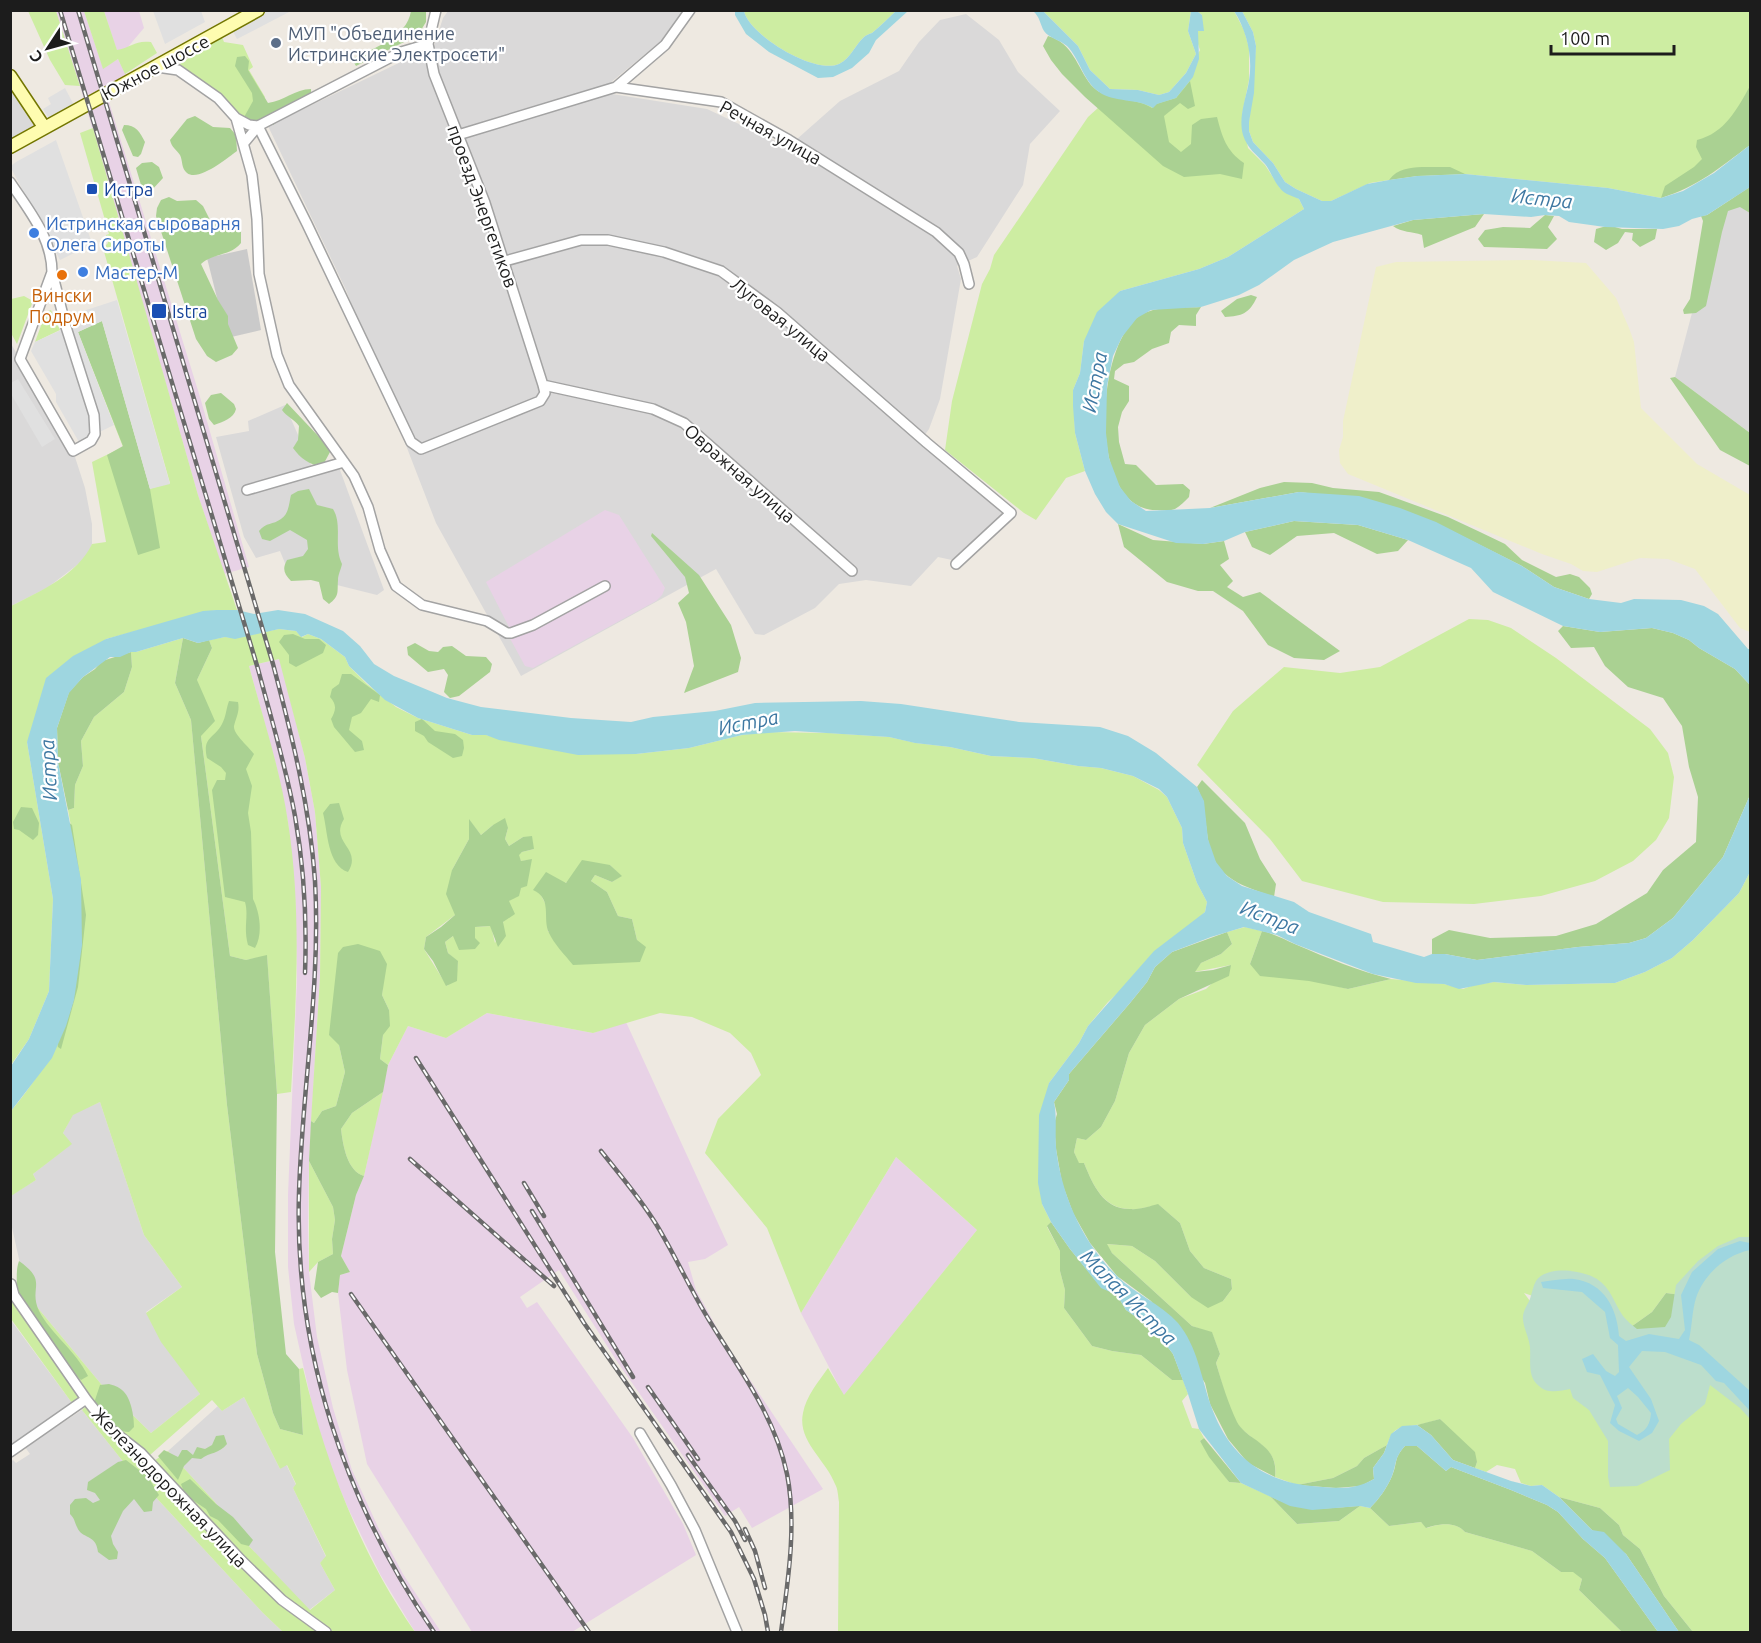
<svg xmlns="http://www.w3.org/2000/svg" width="1761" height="1643" font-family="Ubuntu,sans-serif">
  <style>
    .residential { fill: #dad9d9 }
    .industrial { fill: #e8d2e6 }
    .religious { fill: #cacaca }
    .farmland { fill: #efefca }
    .grass { fill: #cdeda2; fill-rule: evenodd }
    .forest { fill: #aad192 }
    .wetland { fill: #bcdecc }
    .parking { fill: #e0e0e0 }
    .water { fill: #9ed6e0; fill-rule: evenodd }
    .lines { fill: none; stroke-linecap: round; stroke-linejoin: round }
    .street-casing { stroke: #a3a3a3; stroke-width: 12 }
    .secondary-casing { stroke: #737600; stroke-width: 15 }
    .street { stroke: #fff; stroke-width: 9 }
    .secondary { stroke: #fefcb0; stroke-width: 12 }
    .rail-casing { stroke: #6a6a6a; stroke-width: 4.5 }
    .rail { stroke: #fff; stroke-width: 2; stroke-dasharray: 7; stroke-linecap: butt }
    .service-dot { fill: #5c6f8a; stroke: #fff; stroke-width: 2 }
    .transit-dot { fill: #1a4fb4; stroke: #fff; stroke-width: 2 }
    .shop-dot { fill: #3f7fe0; stroke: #fff; stroke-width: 2 }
    .food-dot { fill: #e8710a; stroke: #fff; stroke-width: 2 }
    .labels { text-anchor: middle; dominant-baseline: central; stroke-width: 4.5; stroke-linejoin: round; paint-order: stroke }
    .service-label { font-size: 18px; fill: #4e5e75; stroke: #fff; text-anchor: start }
    .street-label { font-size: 18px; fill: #1c1c1c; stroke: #fff }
    .transit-label { font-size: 18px; fill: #164399; stroke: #fff; text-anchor: start }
    .shop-label { font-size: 18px; fill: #366cbe; stroke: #fff; text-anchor: start }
    .food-label { font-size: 18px; fill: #c56008; stroke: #fff }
    .water-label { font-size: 20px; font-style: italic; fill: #3e78a2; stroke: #fff }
  </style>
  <rect width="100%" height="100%" fill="#eee9e1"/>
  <path class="residential" d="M684 10 660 42 610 83 612 94 707 109 788 147 840 101 899 71 919 42 940 20 966 14 999 40 1018 72 1060 111 1030 144 1023 185 977 257 957 266 961 279 940 399 929 429 919 443 1003 513 952 560 938 557 911 586 866 580 839 584 815 608 764 635 755 634 716 569 521 676 436 523 346 290 268 126 434 46 443 18 448 11Z
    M10 76 44 127 10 147Z
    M1750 180V433L1675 377 1718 215Z
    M10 342 45 402 70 453 75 457 85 488 92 524V544L85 559 47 588 11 606Z
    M285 405 311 465 334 459 340 470 384 590 377 595 289 573 280 551 256 558 244 537 216 437 249 431 248 421Z
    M100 1102 144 1235 182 1287 146 1312 200 1394 151 1433 101 1384 27 1295 11 1223 10 1196 36 1180 33 1174 71 1144 63 1133 73 1114Z
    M10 1319 72 1403 11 1445H10Z
    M244 1397 280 1469 286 1464 296 1485 293 1488 326 1557 320 1563 335 1590 309 1610 247 1544 214 1501 168 1451 218 1406 222 1411Z
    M82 1410 125 1464 263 1613 283 1632H11L10 1462 13 1460 16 1463 30 1454 25 1447Z"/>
  <path class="industrial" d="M56 11H84L103 68 118 59 127 77 105 89 200 397 249 567 224 574 198 495 80 86Z
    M104 11H139L144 28 127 48 117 51Z
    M605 510 619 515 665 588 662 595 656 601 533 668 525 666 507 633 511 632 509 627 486 582Z
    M280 659 305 758 315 812 321 887 320 977 309 1161 308 1227 309 1272 317 1337 333 1408 352 1470 378 1527 403 1574 441 1632H415L380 1574 347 1506 328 1460 313 1409 294 1324 288 1267V1195L297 979 295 891 288 822 276 765 249 666Z
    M487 1013 593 1033 626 1022 728 1245 705 1259 688 1262 696 1290 724 1341 823 1489 752 1528 739 1507 725 1516 616 1360 559 1270 520 1297 527 1308 537 1302 633 1438 683 1524 696 1555 572 1632H472L367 1464 347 1370 338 1293 340 1275 350 1272 341 1256 356 1195 364 1176 388 1065 408 1026 446 1038Z
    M896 1157 977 1230 844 1396 801 1313Z"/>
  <path class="religious" d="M247 249 261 330 227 338 207 258Z"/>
  <path class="farmland" d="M1532 260 1586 263 1616 298 1629 328 1634 342 1641 408 1697 464 1750 495V632L1740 628 1695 569 1668 559 1640 558 1597 572 1583 571 1571 564 1542 554 1348 474 1340 463 1339 450 1343 437V421L1376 267 1396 262Z"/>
  <path class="grass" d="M28 11H56L80 86 65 85 50 60Z
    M84 11H104L117 50C132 47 135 40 151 42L157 53 125 74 118 59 103 69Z
    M744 11H896C888 18 881 26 872 33 869 34 866 35 864 37 855 45 851 58 839 64 815 75 749 35 744 11Z
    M1043 11H1191L1188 31 1196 54 1186 73 1169 92 1159 95 1138 90 1110 89 1090 70 1078 46Z
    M1197 11H1234L1244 30 1249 48V80L1242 115 1248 148 1265 165 1280 188 1299 199 1304 209 1228 257 1199 269 1120 291 1084 341 1080 373 1073 390 1075 433 1085 471 1066 478 1036 520 1024 513 945 450 952 401 982 284 990 269 994 255 1088 117 1110 97 1176 98 1200 50 1197 41 1198 31 1202 30V15Z
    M1242 11H1750V145L1661 198 1608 188 1465 174 1417 176 1389 180 1370 183 1331 201H1322L1296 189 1285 182 1273 163 1253 142 1249 131V121L1256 46 1253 32Z
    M222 37 224 42 243 45 253 67 249 70 265 97 248 121 182 73 178 65Z
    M93 128 198 495 237 610H216L106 639 27 742 53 899 49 991 29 1039 11 1065V606C41 591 77 575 92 544L106 542 92 462 123 447 78 332 149 489 170 483 103 248 108 243 106 235 109 234 80 133Z
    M24 296 33 301 17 344 11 333V299Z
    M51 310 60 330 35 342 46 312Z
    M1469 619 1488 620 1511 628 1556 658 1650 729 1668 753 1674 777 1669 818 1656 840 1633 861 1595 881 1541 896 1474 904 1383 902 1302 881 1270 839 1197 765 1233 711 1284 667 1340 673 1380 667Z
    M279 629 296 631 302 637 308 634 321 639 345 657 349 666 367 684 396 707 418 718 472 735H486L517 743 636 754 689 748 742 735 765 732 829 733 889 737 916 743 950 747 991 756 1033 758 1078 766 1101 768 1133 776 1159 790 1167 797 1182 828 1183 843 1197 883 1207 902 1205 912 1108 1002 1088 1026 1079 1043 1049 1083 1042 1204 1051 1222 1047 1227 1060 1251V1271L1065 1290 1064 1308 1092 1346 1112 1351 1141 1355 1172 1380H1183L1188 1394 1182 1401 1192 1428 1199 1429 1204 1438 1200 1441 1229 1482 1241 1483 1270 1496 1297 1524 1339 1521 1360 1506 1370 1508 1389 1526 1421 1522 1427 1528C1439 1524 1455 1521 1465 1532L1532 1551 1561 1572 1573 1571 1582 1579 1579 1590 1622 1632H838L839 1502C838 1496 838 1489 835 1484 826 1460 797 1441 803 1413 806 1396 819 1381 828 1368L844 1395 977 1230 896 1157 801 1313 767 1228 705 1153 718 1119 761 1075 751 1053 730 1033 692 1017 660 1013 593 1033 487 1013 446 1038 408 1026 388 1065 380 1059 383 1035 389 1010 382 995 383 983 339 1045 345 1072 336 1106 322 1111 314 1123 311 1121 320 977 321 887 315 812 305 758 279 659 249 666C263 718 280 769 288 822 302 911 296 1002 291 1092L277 1094 267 956 246 960 230 956 201 736 197 680 212 648 209 640 225 637 235 638ZM469 820 481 835 493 825 508 828 505 839 509 846 523 837 534 849 522 852 518 855 521 861 531 860 521 888 509 901 503 923 495 943 491 926 475 927V938L453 936 445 942 448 953 458 962 457 970 447 986 424 949 426 937 455 915 452 870 469 839ZM610 865 621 876 612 882 595 875 591 881 607 892 618 916 632 919 637 940 548 932 546 905 540 893Z
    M183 638 175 683 191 720 227 1105 244 1245 257 1354 273 1413 280 1429 303 1435 299 1369 303 1368C325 1461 360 1553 415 1632H333L322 1625 284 1597 245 1559 154 1461 168 1451 214 1501 247 1544 310 1610 335 1590 320 1563 326 1556 293 1488 296 1484 287 1465 280 1469 244 1397 222 1411 212 1400 150 1455 112 1426 88 1397 19 1295H27L101 1384 151 1433 200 1394 161 1342 146 1313 182 1287 144 1235 100 1102 73 1115 63 1133 72 1144 33 1174 36 1180 11 1196V1111C32 1086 51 1057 65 1027 83 991 85 918 80 878 77 855 72 833 68 810L74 808 75 785 83 766 81 741 94 717 124 692 132 667 131 652H136Z
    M1750 872V1243L1681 1295 1666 1293 1652 1312 1628 1329 1524 1293 1536 1309 1665 1352 1750 1412V1632H1693L1664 1596 1640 1549 1623 1535 1619 1525 1600 1508 1559 1497 1542 1485 1531 1486 1521 1483 1515 1469 1497 1465 1486 1472 1475 1468 1477 1462 1440 1419C1432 1421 1424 1424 1416 1425 1399 1428 1394 1426 1387 1445L1364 1458 1357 1466 1333 1478 1297 1485 1275 1477C1279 1448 1255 1444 1239 1426 1229 1414 1221 1379 1216 1363L1220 1354 1212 1333 1192 1326 1112 1253 1106 1244 1132 1246 1155 1261 1191 1297 1223 1301 1232 1289 1231 1279 1204 1268 1190 1251 1180 1223 1159 1205C1150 1206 1139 1210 1131 1209 1103 1209 1093 1185 1084 1163L1079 1164 1074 1152 1077 1138 1086 1140 1101 1127 1115 1101 1129 1053 1145 1025 1179 999 1206 989 1231 965 1194 972 1201 963 1221 954 1232 944 1227 932 1245 927 1262 931 1250 964 1348 989 1391 979 1444 984 1463 989 1474 985 1494 982 1526 985 1615 983 1645 972 1672 958 1693 940 1739 893Z
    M383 1092 364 1176C347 1171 343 1145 341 1129L352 1113Z
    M309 1161 333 1207 335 1220 332 1239 333 1254 318 1262 309 1272Z
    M10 1297 79 1397 72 1403 11 1319Z
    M86 1406 103 1428 146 1463 241 1563 323 1632H283L263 1613 125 1464 82 1410Z"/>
  <path class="forest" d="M411 11H426V22L418 35 356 66 352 59C373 48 407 38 411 11Z
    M1048 36C1073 43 1077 67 1091 85 1107 103 1134 96 1152 108L1156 104 1176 98 1190 81 1195 106 1188 109 1180 103 1164 116 1169 142 1181 152 1191 144 1192 125 1201 119 1217 117C1222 136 1226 151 1244 163L1242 179 1220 174 1184 177 1163 166 1085 97 1062 74 1051 60 1043 46Z
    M245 56 249 61 248 70 268 103C284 101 295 89 311 89V97L273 125 247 126 243 119 253 101 252 93 235 66 237 57Z
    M1750 86V145C1721 167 1697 187 1661 198L1665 186 1694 167 1702 159 1696 147 1697 140C1725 133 1737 109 1750 86Z
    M195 116 213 127 230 128 236 135 237 151C227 158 199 182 187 173 181 168 183 161 180 155 176 149 172 148 170 140L187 119Z
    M124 125C136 125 140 132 145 142L141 154 138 157 133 156 122 130Z
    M152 162 159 167 163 178 151 191 141 185 136 168 142 163Z
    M1422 167H1450L1465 174 1417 176 1389 180C1398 168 1409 168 1422 167Z
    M1750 187V213L1740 207 1728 211 1722 232 1706 306 1696 313 1684 314 1683 310 1690 299 1703 221 1701 216 1707 215Z
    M169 197 177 201 196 200 203 206 211 222 229 223 241 226V243C231 256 213 253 201 264L218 300 228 316V324L238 348 232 355 216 362 207 356 196 339 156 216 157 208 161 200Z
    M1484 214 1475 227 1424 248 1422 235C1412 231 1402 233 1393 226L1413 220Z
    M1545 215 1554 216 1548 227 1557 239 1547 249 1484 247 1478 239 1485 230 1503 227 1530 228Z
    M1603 227H1615L1622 229H1657L1655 239 1640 247 1632 240 1633 233 1625 232 1618 243 1606 250 1594 242 1596 229Z
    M1251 295 1257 297C1249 314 1242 316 1225 317L1221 311 1237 299Z
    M1201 307 1196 315V326L1179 325 1171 332 1169 343 1152 349 1134 362 1124 364 1115 371 1114 379 1129 386V401L1122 412 1118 427 1119 442 1125 464 1136 465 1156 485 1183 484 1190 490 1189 497C1185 501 1180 506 1175 509 1171 511 1163 510 1157 510 1088 512 1094 348 1139 316 1156 305 1181 308 1201 307Z
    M102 321 150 489 160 548 138 555 107 455 123 446 78 332Z
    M1675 377 1750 433V466L1720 450 1670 378Z
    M221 393 234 404 236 409C234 418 223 422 214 425L209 419 205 403 211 395Z
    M287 403 322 440 330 452 322 467C310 465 300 458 293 448L298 440 299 426C294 419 287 417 282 410Z
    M1284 482 1312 483 1333 488 1379 492 1448 517 1480 532 1505 544 1522 560 1556 577 1570 574 1579 577 1590 588 1592 594 1589 599 1554 587 1522 566 1436 523 1325 495 1299 492 1210 508 1260 488Z
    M309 489 317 505 333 509C343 525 333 546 342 564 341 569 338 575 338 580 337 592 340 596 329 604L323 599 319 582 311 580 291 581C284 574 282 569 287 560L303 556 308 549 307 540 290 530 270 541 262 539 259 531C266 522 273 525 281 519 289 514 289 503 291 495L298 491Z
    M1294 521 1358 525 1408 540 1398 551 1377 554 1334 533 1297 536 1270 555 1252 547 1245 532Z
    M1118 524 1153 540 1203 544 1224 541 1229 559 1220 565 1233 581 1227 587 1243 597 1260 592 1340 651 1324 660 1294 658 1268 645 1243 611 1213 591H1198L1167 582 1124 547Z
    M652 533 699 575 731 625 741 658 738 672 684 693 694 666 686 622 678 603 689 593 685 577 651 536Z
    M1563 626 1600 632 1652 628 1673 633 1689 640 1699 648 1735 669 1750 685V795L1723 857 1673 918 1646 938 1629 943 1578 947 1477 960 1445 954H1432V939L1449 930 1490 938 1556 936 1596 924 1647 893 1663 870 1696 842 1698 797 1689 767 1682 726 1663 698 1628 687 1605 666 1594 647 1571 648 1558 631Z
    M293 634 305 639H319L326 645 323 653 296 667 289 663V655L279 642 284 635Z
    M183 638 198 643 209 640 212 648 197 680 215 721 201 736 230 956 246 960 267 955 277 1094 275 1252 286 1354 299 1369 303 1435 280 1429 273 1413 257 1354 244 1245 227 1105 191 720 175 683Z
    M415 643 429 651 438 652 443 647 452 646 466 656 486 657 492 664 490 672 459 696 450 698 444 692 448 675 444 669 428 672 408 655 407 647Z
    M131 652 132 667 124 692 94 717 81 741 83 766 75 785 74 808 68 810 58 762 57 728 69 692 83 677 95 669 102 661Z
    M342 674H351L380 695 379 702 371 699 361 713 352 717 349 730 362 741 364 750 355 752 334 727 331 719C336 710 337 705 330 697L332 689 339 684Z
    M229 701 238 702C240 712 236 717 234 726 233 734 249 747 254 754L246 769 252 786 248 813 251 832 253 899C260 913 263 934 255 948L248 945C243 927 249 916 245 902L225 897 212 790 217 780H225L226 773 221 767 207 758C202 737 214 739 222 724 226 717 226 709 229 701Z
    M422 719 435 731 455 734 463 740 464 748 462 756 453 758 428 742 424 736 415 731V722Z
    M1202 780 1245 823 1260 859 1276 884 1274 897C1238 884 1212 878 1207 833 1205 817 1204 802 1197 787Z
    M339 803 344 819C329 843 363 848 348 872 327 865 328 832 323 813L330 804Z
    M21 807 32 808 39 823 38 835 33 840 19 830 14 829 13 822Z
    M505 818 508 828 505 839 509 846 523 837 532 836 534 849 522 852 519 855 521 861 532 859 527 886 521 888 519 896 509 901 515 914 503 922 506 936 498 947 490 926 475 927V938L480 943 475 949 459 950 453 936 445 942 448 953 458 961 457 981 446 986 433 961 424 949 426 937 441 927 455 915 446 894 452 870 469 839V819L481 835 493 825Z
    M65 819 72 825 86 915 78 987 61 1049 58 1047 56 1035Z
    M582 860 610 865 622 876 612 882 595 875 591 881 607 892 618 916 632 919 637 940 646 947 640 962 573 965C565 955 554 944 549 933 542 918 553 899 533 890L546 872 566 883Z
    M1262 931C1275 934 1285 940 1297 945 1327 958 1359 971 1391 979L1348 989 1309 981 1260 976 1250 964Z
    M1227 932 1232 944 1221 954 1201 963 1195 972 1213 970 1231 965 1229 976 1179 999 1145 1025 1129 1053 1115 1101 1101 1127 1086 1140 1077 1138 1074 1152 1079 1163H1084C1093 1185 1103 1209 1130 1209 1139 1210 1150 1206 1158 1204L1180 1223 1190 1251 1204 1268 1231 1279 1232 1289 1223 1301 1208 1308 1191 1297 1155 1261 1132 1246 1107 1244 1112 1253 1192 1326 1212 1332 1220 1354 1216 1363C1222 1383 1228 1403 1237 1422 1248 1442 1279 1443 1275 1477L1248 1463 1228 1439 1210 1404 1205 1383 1151 1301 1117 1276 1090 1243 1073 1213 1062 1183 1056 1149 1054 1124 1057 1114 1054 1102 1069 1080V1074L1130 1003 1147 982 1155 967 1172 952Z
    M358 944 380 951 387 964 382 995 389 1010 390 1026 383 1035 380 1059 388 1065 383 1092 352 1113 341 1129C343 1145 347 1171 364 1176L356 1195 341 1256 350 1272 340 1275 338 1293 332 1292 321 1298 314 1289 318 1262 333 1254 332 1239 335 1220 333 1207 309 1161 311 1121 314 1123 322 1111 336 1106 345 1072 339 1045 329 1035 338 953 343 947Z
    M1051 1222 1070 1249 1101 1287 1117 1295 1126 1310 1154 1329 1173 1354 1183 1380H1172L1141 1355 1112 1351 1092 1346 1064 1308 1065 1290 1060 1271V1251L1047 1226Z
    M19 1261C49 1282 28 1287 39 1311 51 1334 76 1351 88 1376L81 1380C70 1371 69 1361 59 1352L16 1294C18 1283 15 1272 19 1261Z
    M1666 1293 1681 1295 1679 1339 1628 1329 1652 1312Z
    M109 1384C113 1385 119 1387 122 1390 131 1397 134 1416 134 1427L129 1432C111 1431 104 1416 94 1403L100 1385Z
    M1440 1419 1475 1452 1477 1462 1475 1468 1453 1460 1431 1435 1417 1425Z
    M224 1435 227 1444C219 1454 210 1452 201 1459L192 1458 184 1466 178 1480 158 1456 164 1450 178 1457 182 1450H187L193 1455 197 1447 205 1449 212 1445 216 1436Z
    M1204 1438 1241 1483 1229 1482 1209 1457 1200 1441Z
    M1387 1445 1384 1453 1373 1468 1374 1479 1361 1486 1336 1488 1297 1485 1333 1478 1357 1466 1364 1458Z
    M1405 1446H1417L1446 1471 1451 1467 1511 1490 1547 1505 1558 1512 1583 1539 1605 1558 1658 1632H1622L1579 1590 1582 1579 1573 1572H1561L1532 1551 1465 1532C1455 1521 1439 1524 1426 1528L1421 1522 1389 1526 1370 1508C1379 1499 1387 1488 1392 1476 1398 1462 1393 1459 1405 1446Z
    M126 1460 148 1477 159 1495 153 1502 152 1511 144 1512 134 1499 123 1511 111 1536 113 1544 118 1552 117 1559 109 1560 98 1552C96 1533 82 1540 77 1527 74 1521 75 1519 70 1514V1505L75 1499 86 1498 93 1503 100 1500 95 1493 87 1490 88 1482 118 1462Z
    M190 1479 216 1504 233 1517 253 1540 249 1546 241 1544 218 1520 210 1516 206 1509 185 1495 181 1484Z
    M1270 1496C1306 1514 1322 1508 1360 1506L1339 1521 1297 1524Z
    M1559 1497 1600 1508 1619 1525 1623 1535 1640 1549 1664 1596 1693 1632H1710H1679L1626 1554 1592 1530Z"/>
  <path class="wetland" d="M1739 1237H1750V1419L1740 1408 1710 1385 1705 1404 1681 1424 1669 1439 1670 1470 1637 1486 1610 1487 1608 1477V1441L1589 1410 1573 1398 1570 1389C1560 1391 1547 1394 1539 1386 1527 1377 1531 1361 1530 1347 1529 1338 1524 1329 1523 1320 1522 1312 1527 1306 1530 1299 1532 1293 1533 1286 1536 1281 1547 1265 1582 1270 1597 1279 1611 1288 1614 1303 1623 1316 1627 1321 1632 1325 1637 1329L1665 1327 1671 1317 1676 1285 1698 1261 1718 1246Z"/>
  <path class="parking" d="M153 11H201L205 22 165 44Z
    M258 11H291L237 39 230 26Z
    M65 88 76 109 52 123 43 109 51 104 48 98Z
    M56 140 93 246 82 249 60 260 12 170V165L16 162Z
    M117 300 170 484 150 489 102 321 78 332 114 425 79 442 56 402V394L31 351 35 342 74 324 71 315Z
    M18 379 55 439 42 447 11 394V383Z"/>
  <path class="water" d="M735 11H744C749 35 815 75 839 64 851 58 855 45 864 37 866 35 869 34 872 33 881 26 888 18 896 11H908L876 40 869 53 852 68 833 77 818 78 769 52 746 34 735 15Z
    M1033 11H1043L1078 46 1090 70 1110 89 1138 90 1159 95 1169 92 1186 73 1196 54 1188 31 1191 11H1197L1202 15 1204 31H1198L1199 59 1193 77 1176 98 1157 104 1153 108C1137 98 1115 103 1099 92 1083 81 1080 59 1067 46 1060 40 1049 38 1044 31 1040 24 1040 17 1033 11Z
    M1234 11H1242L1253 32 1256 46 1254 93 1249 122V131L1253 142 1273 163 1285 182 1296 189 1322 201H1331L1367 184 1389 180 1417 176 1465 174 1608 188 1661 198 1683 191 1714 173 1750 145V187L1707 215 1692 219 1679 226 1663 229 1605 227 1569 222 1559 216 1545 215 1531 217 1484 214 1413 220 1333 242 1294 260 1259 285 1239 295 1201 307 1151 310 1137 318 1122 337 1113 356 1107 386 1106 433 1109 458 1120 487 1131 501 1146 511 1210 508 1299 492 1359 496 1400 508 1436 522 1522 566 1554 587 1589 599 1621 603 1634 599 1681 600 1704 606 1718 614 1748 649H1750V685L1735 669 1699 648 1689 640 1673 633 1652 628 1600 632 1563 626 1493 592 1471 568 1408 540 1358 525 1294 521 1245 532 1224 541 1203 544 1176 543 1118 524 1106 512 1095 494 1085 471 1075 433 1073 406V390L1080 373 1084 341 1097 312 1120 291 1199 269 1228 257 1304 209 1299 199C1295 197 1291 196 1287 194 1276 188 1272 173 1265 164 1256 154 1247 148 1243 135 1238 117 1246 99 1249 81 1253 57 1247 31 1234 11Z
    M216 610H237L254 614 278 610 305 614 343 631 360 646 374 664 394 676 447 698 481 707 571 718 631 722 653 717 715 711 755 703 861 701 901 704 1019 722 1100 727 1128 736 1156 753 1197 787 1204 801 1208 839 1216 862 1227 876 1242 886 1294 902 1309 912 1371 934 1373 942 1424 957 1432 954H1445L1477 960 1578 947 1629 943 1646 938 1673 918 1723 857 1750 795V872L1739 893 1693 940 1672 958 1645 972 1615 983 1526 985 1494 982 1459 989 1444 984 1416 983 1373 974 1295 944 1277 935 1244 927 1211 937 1172 952 1155 967 1147 982 1130 1003 1069 1074V1080L1054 1102C1057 1116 1055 1131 1056 1147 1061 1194 1082 1242 1117 1276 1135 1294 1161 1304 1178 1323 1197 1346 1201 1376 1210 1403 1227 1453 1260 1481 1312 1486 1335 1488 1354 1491 1374 1479L1373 1468 1384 1453 1391 1434 1402 1426 1417 1425 1431 1435 1453 1460 1511 1481 1531 1486 1542 1485 1559 1497 1592 1530 1604 1532 1626 1554 1679 1632H1658L1605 1558 1583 1539 1558 1512 1547 1505 1511 1490 1451 1467 1446 1471 1417 1446H1405C1394 1458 1397 1463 1392 1476 1387 1488 1379 1499 1370 1508L1360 1506 1312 1510 1290 1506 1241 1483 1199 1429 1188 1394 1173 1354 1154 1329 1126 1310 1117 1295 1101 1288 1070 1249 1051 1222 1042 1204 1038 1183 1039 1115 1049 1083 1079 1043 1088 1026 1154 951 1205 912 1207 902 1197 883 1183 843 1182 828 1167 797 1159 789 1133 776 1101 768 1078 766 1033 758 991 756 950 747 915 743 889 737 795 731 742 735 689 748 636 754 578 755 499 740 486 735H472L418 718 385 700 349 666 345 657 321 639 308 634 301 637 296 631 279 629 235 639 225 637 198 643 183 638 136 652H131L120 657H110L83 677 69 693 57 728 58 762 81 880 82 945 74 1000 66 1026 52 1058 11 1111V1066L29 1039 49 991 53 899 27 742 46 678 73 656 106 639 203 611Z
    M1740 1241 1750 1243V1250C1726 1255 1704 1274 1696 1298 1692 1311 1692 1327 1689 1340L1699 1345 1750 1391V1411L1724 1383 1716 1381 1701 1365 1665 1352 1642 1351 1629 1367 1651 1399 1659 1421 1652 1433 1639 1441 1619 1431 1610 1423 1615 1405 1600 1375 1587 1372 1582 1359 1593 1354 1606 1371 1615 1376 1619 1372 1618 1345 1610 1338 1605 1312 1582 1292 1543 1288 1541 1282C1551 1281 1564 1278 1574 1279 1604 1283 1617 1308 1619 1336L1626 1341 1649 1334 1679 1339 1685 1330 1681 1295 1692 1272 1718 1249ZM1628 1388 1638 1397 1651 1413C1650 1424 1647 1430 1637 1435L1618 1424 1616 1419 1622 1408 1617 1396Z"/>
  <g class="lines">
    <g class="street-casing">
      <path id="street" d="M157 67 178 70 218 98 236 118 252 175 257 219 259 274 277 355 289 385 354 476 368 507 380 550 396 586 422 605 487 621 507 633H511L533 625 605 586
        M616 87 665 45 690 10
        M236 118 249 125 258 126 307 224 411 442 421 449 540 401 545 393 543 385 485 203 434 74 428 44 436 10
        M458 135 616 87 721 102 789 140 936 232 959 253 964 264 969 284
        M244 143 258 126 401 52 428 44
        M10 182C28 209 52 238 52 272L20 359 73 451 91 441 95 434 94 415 66 327 52 272
        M505 261 581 240H608L664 252 721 271 777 312 927 443 1011 513 956 564
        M543 385 653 409 684 423 852 571
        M247 490 344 462
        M11 1284 14 1295 86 1399
        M640 1433 671 1485 695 1530 737 1632
        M10 1452 86 1399 109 1428 141 1453 242 1561 282 1600 326 1632"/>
    </g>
    <g class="secondary-casing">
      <path id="secondary" d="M10 76 44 127
        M10 147 258 10"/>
    </g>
    <use href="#street" class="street"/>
    <use href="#secondary" class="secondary"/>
    <g class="rail-casing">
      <path id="rail" d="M60 10 258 669C271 718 286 767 295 816 304 867 307 921 305 973
        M78 10 273 664C292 736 310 807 315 881 321 985 302 1089 299 1193 294 1352 345 1502 434 1632
        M416 1058 584 1323 731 1532 754 1579 765 1615 768 1632
        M601 1151C620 1175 640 1198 656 1224 675 1255 690 1289 709 1320 739 1369 775 1416 787 1474 797 1525 788 1581 781 1632
        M410 1159 554 1286
        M524 1183 544 1216
        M532 1211 633 1377
        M351 1294 589 1632
        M648 1387 698 1459
        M688 1455 735 1521 745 1540
        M745 1529 755 1551 765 1588"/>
    </g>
    <use href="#rail" class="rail"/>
  </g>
  <circle class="service-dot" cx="276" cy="43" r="6"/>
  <g class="transit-dot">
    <rect x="86" y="183" width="12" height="12" rx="3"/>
    <rect x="151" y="303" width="16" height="16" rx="3"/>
  </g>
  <g class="shop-dot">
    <circle cx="34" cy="233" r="6"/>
    <circle cx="83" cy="272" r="6"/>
  </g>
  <circle class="food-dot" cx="62" cy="275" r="6"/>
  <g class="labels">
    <g class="service-label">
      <text x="288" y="33">МУП "Объединение<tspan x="288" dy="21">Истринские Электросети"</tspan></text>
    </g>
    <g class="street-label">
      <text transform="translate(155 67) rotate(-28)">Южное шоссе</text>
      <text transform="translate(771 132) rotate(29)">Речная улица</text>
      <text transform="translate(483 206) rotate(70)">проезд Энергетиков</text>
      <text transform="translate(781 319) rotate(39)">Луговая улица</text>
      <text transform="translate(740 473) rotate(41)">Овражная улица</text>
      <text transform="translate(170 1487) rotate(46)">Железнодорожная улица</text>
    </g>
    <g class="transit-label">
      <text x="104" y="189">Истра</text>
      <text x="172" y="311">Istra</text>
    </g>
    <g class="shop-label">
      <text x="46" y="223">Истринская сыроварня<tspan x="46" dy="21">Олега Сироты</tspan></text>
      <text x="95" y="272">Мастер-М</text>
    </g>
    <g class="food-label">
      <text x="62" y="295">Вински<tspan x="62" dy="21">Подрум</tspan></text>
    </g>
    <g class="water-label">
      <text transform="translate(1542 198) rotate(6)">Истра</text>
      <text transform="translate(1094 382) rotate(-79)">Истра</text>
      <text transform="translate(748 722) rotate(-11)">Истра</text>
      <text transform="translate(48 770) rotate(-93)">Истра</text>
      <text transform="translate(1270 917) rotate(21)">Истра</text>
      <text transform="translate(1129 1297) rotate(45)">Малая Истра</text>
    </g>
  </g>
  <rect width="1761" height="1643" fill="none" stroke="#1c1c1c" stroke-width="24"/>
  <g transform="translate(48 48) rotate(234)" stroke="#ffffff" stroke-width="4.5" paint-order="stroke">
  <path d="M0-4.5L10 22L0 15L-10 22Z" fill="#1c1c1c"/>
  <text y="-9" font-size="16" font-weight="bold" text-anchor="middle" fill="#1c1c1c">С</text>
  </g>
  <path d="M1551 45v9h123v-9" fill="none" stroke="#1c1c1c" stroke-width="3"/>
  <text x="1560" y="45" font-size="18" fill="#1c1c1c" stroke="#ffffff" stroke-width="4.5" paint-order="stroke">100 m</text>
</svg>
